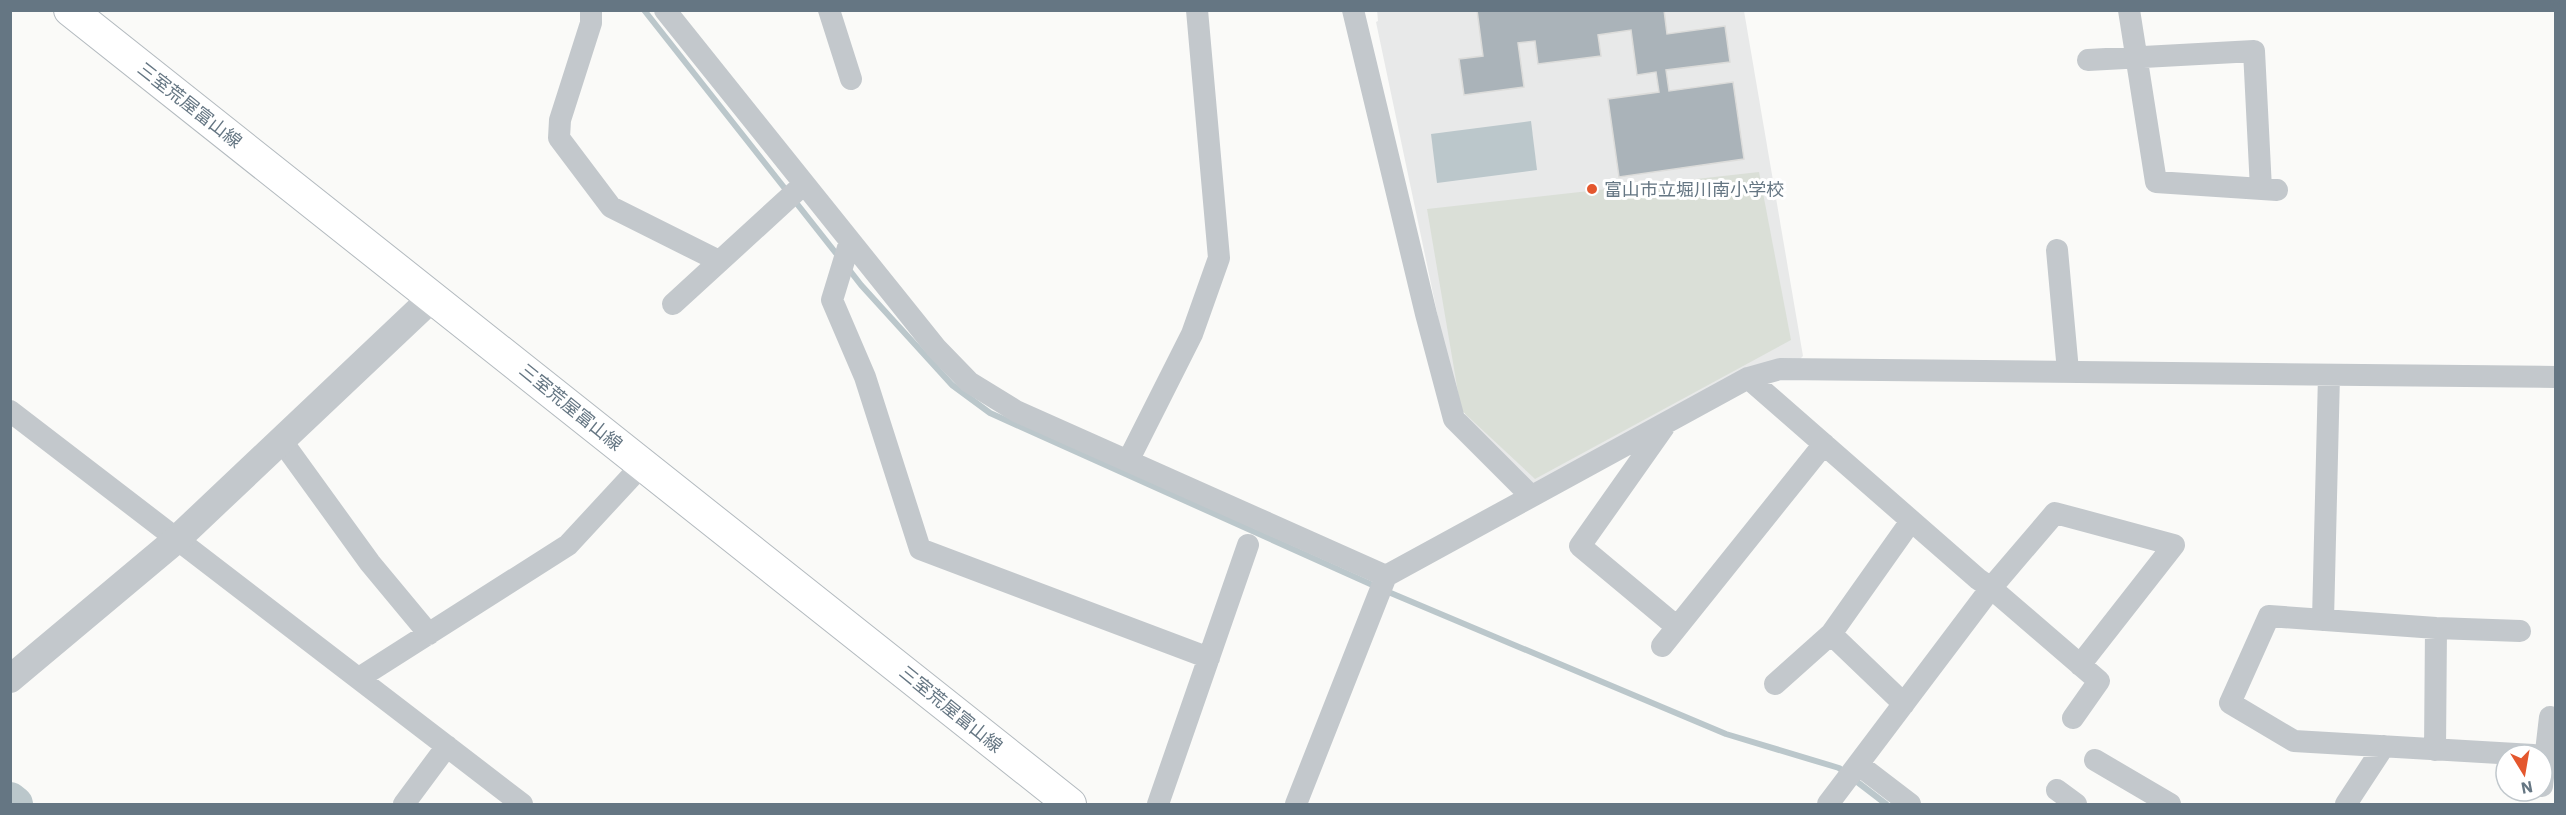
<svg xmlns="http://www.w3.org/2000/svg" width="2566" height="815" font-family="'IBM Plex Sans','Noto Sans JP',sans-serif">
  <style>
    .built { fill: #e8e9e9 }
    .green { fill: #dadfd7 }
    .water { fill: #bbc7cb }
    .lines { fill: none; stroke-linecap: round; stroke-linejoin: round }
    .stream { stroke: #bbc7cb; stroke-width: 6 }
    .river { stroke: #bbc7cb; stroke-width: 36 }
    .building { fill: #aab3b9; stroke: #dcdcda; stroke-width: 1.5 }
    .secondary-casing { stroke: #b3babf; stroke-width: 34 }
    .minor { stroke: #c3c8cc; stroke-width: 22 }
    .tertiary { stroke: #c3c8cc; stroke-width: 28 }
    .secondary { stroke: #fff; stroke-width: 32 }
    .poi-dot { fill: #e4572e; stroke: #fff; stroke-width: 2 }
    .labels { text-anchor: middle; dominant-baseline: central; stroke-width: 6; stroke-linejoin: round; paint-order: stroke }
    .street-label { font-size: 18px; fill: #657683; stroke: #fff }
    .poi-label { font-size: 18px; fill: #657683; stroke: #fff; text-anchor: start }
  </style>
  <rect width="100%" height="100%" fill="#fafaf8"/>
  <path class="built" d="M1377 10 1744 11 1803 356 1798 361 1527 487 1468 421 1451 379 1376 22 1378 21Z"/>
  <path class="green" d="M1759 172 1791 340 1535 479 1461 410 1427 209Z"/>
  <path class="water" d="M1531 121 1537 170 1437 183 1431 134Z"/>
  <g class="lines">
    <path class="stream" d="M644 10 839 257
      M847 267 861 285 952 385 990 413 1377 587
      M1386 591 1726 734 1839 768 1886 804"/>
    <path class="river" d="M10 800 15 804"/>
  </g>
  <path class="building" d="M1477 10H1664L1667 34 1725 26 1730 62 1666 70 1669 91 1733 82 1744 159 1619 177 1608 99 1659 92 1656 72 1637 75 1631 30 1598 35 1601 56 1538 64 1535 41 1518 43 1524 87 1464 95 1459 59 1483 56Z"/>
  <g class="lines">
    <g class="secondary-casing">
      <path id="secondary" d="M70 10 1070 804"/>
    </g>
    <path class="minor" d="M591 10V23L560 120 559 138 611 207 719 261
      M665 10 936 348 969 382 1016 411 1386 576
      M829 10 851 79
      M1353 10 1426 314 1454 419 1531 496
      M2129 10 2156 182 2277 190
      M2088 60 2254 51 2261 189
      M850 241 832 300 865 377 920 549 1209 658
      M2057 250 2068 371
      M673 304 804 184
      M1748 378 1978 579 1991 588 1828 804
      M10 411 522 804
      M1664 427 1580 546 1677 627
      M281 440 370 563 429 634
      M1129 459 1192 334 1219 258 1197 10
      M2323 620 2329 375
      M2520 631 2436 628 2269 616 2230 703 2294 741 2533 755
      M1831 634 1904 704
      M1662 646 1824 444
      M359 678 568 545 643 464
      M1775 684 1831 634 1911 521
      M2073 718 2099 681 1991 588 2055 513 2174 545 2080 665
      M2435 750 2436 628
      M2095 760 2170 804
      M1859 765 1910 804
      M2542 786 2550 717
      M2057 790 2076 804
      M404 804 447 746
      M1158 804 1248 545
      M1296 804 1386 576 1748 378 1780 369 2556 377
      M2346 804 2384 746"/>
    <path class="tertiary" d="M10 679 176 540 433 297"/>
    <use href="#secondary" class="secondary"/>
  </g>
  <circle class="poi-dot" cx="1592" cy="189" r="6"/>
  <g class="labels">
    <g class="street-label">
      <text transform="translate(190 105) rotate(38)">三室荒屋富山線</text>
      <text transform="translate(571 407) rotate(39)">三室荒屋富山線</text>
      <text transform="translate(951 709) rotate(39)">三室荒屋富山線</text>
    </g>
    <g class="poi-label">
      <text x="1604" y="189">富山市立堀川南小学校</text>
    </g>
  </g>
  <rect width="2566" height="815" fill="none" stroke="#657683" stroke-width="24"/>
  <g transform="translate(2524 773) rotate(169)"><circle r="28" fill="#ffffff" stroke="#c1c8cd" stroke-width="1.5"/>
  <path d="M0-4.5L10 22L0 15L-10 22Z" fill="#e4572e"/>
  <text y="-9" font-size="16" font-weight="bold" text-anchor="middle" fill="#657683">N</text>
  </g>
</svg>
